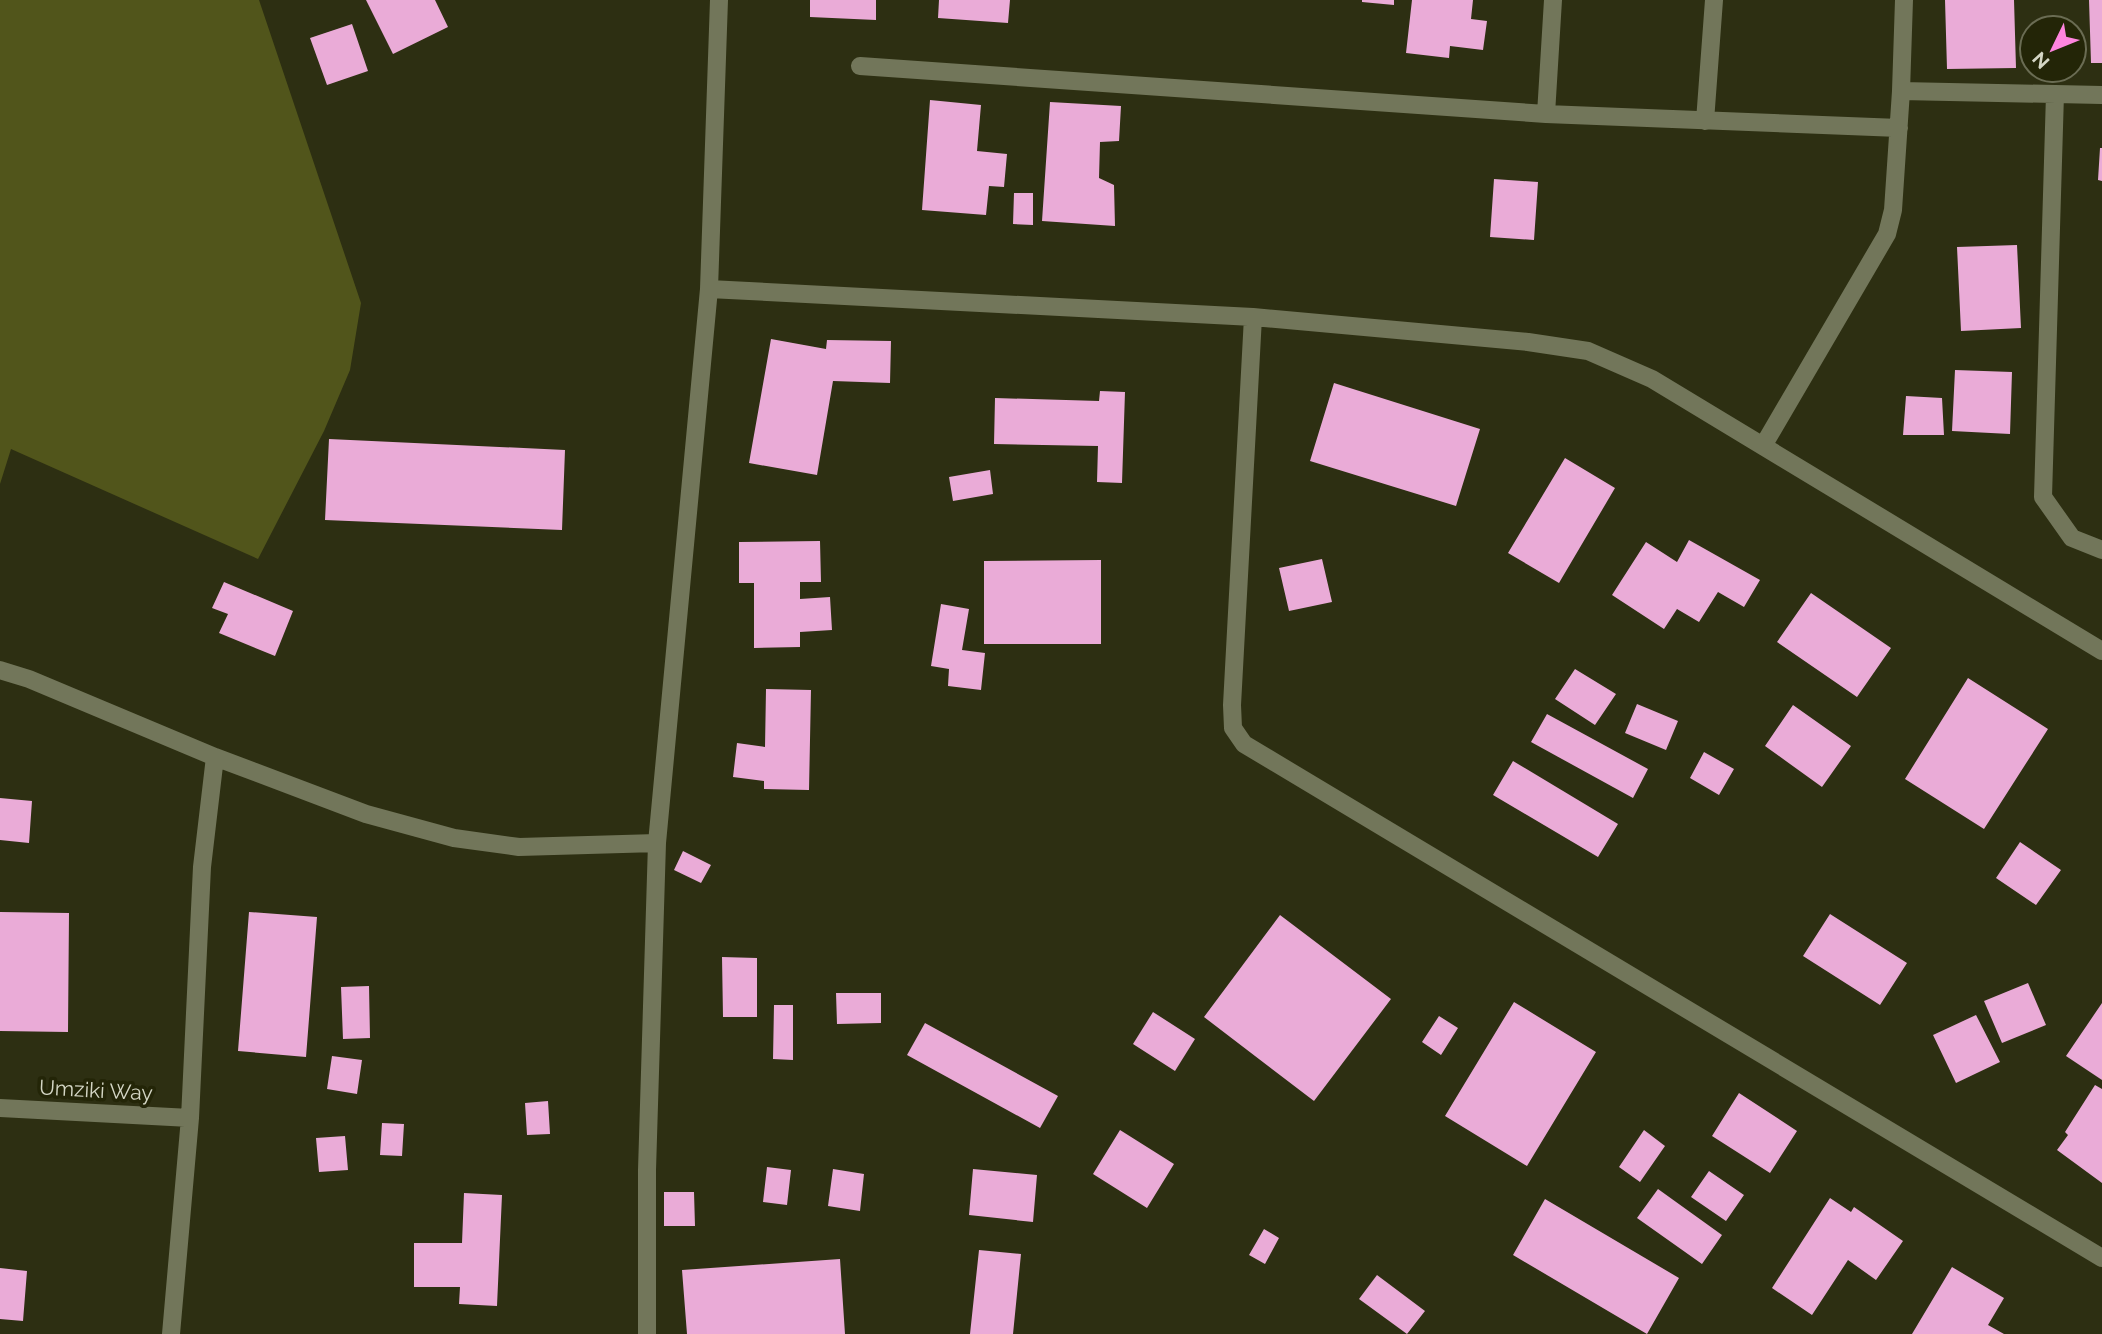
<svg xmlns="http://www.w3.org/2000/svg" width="2102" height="1334" font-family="Raleway,sans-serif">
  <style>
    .green { fill: #51551b }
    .building { fill: #eaabd7 }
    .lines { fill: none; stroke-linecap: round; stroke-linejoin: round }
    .minor { stroke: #72765a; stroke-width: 18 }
    .labels { text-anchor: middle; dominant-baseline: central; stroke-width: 7; stroke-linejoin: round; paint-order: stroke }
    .street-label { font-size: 21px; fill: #d4d6c5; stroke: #232507 }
  </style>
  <rect width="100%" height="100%" fill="#2d2f12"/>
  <path class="green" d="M0 0H259L361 303 350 370 324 431 258 559 11 449 0 484Z"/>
  <path class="building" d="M366 0H435L448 27 393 54Z
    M810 0H876V20L810 17Z
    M939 0H1010L1008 23 938 18Z
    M1362 0H1394V5L1362 2Z
    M1412 0H1473L1471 19 1487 21 1483 50 1450 46 1449 58 1406 53Z
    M1945 0H2014L2016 68 1947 69Z
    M2089 0H2102V63H2091Z
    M352 24 368 71 327 85 310 38Z
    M930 100 981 105 977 151 1007 154 1004 187 989 186 986 215 922 210Z
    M1050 102 1121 106 1119 141 1100 142 1099 178 1114 185 1115 226 1042 221Z
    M2100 148H2102V181L2098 180Z
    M1494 179 1538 182 1534 240 1490 237Z
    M1014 193H1033V225L1013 224Z
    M2017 245 2021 328 1961 331 1957 247Z
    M771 339 826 349 827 340 891 341 890 383 833 381 817 475 749 463Z
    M1955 370 2012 372 2010 434 1952 431Z
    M1334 383 1480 429 1456 506 1310 461Z
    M1100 391 1125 392 1122 483 1097 482 1098 446 994 444 995 398 1099 401Z
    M1906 396 1942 398 1944 435H1903Z
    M329 439 565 450 562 530 325 520Z
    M1565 458 1615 488 1559 583 1508 553Z
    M990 470 993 494 953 501 949 477Z
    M1689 540 1760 580 1744 607 1718 592 1699 622 1677 609 1664 629 1612 595 1646 542 1677 562Z
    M820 541 821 582H800V599L830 597 832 630 800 632V647L754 648V583H739V542Z
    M1322 559 1332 602 1289 611 1279 568Z
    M1101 560V644H984V561Z
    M224 582 293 611 275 656 219 633 228 614 212 608Z
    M1811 593 1891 648 1857 697 1777 642Z
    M941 604 969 609 962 650 985 653 981 690 948 686 949 669 931 666Z
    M1575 669 1616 694 1595 725 1555 699Z
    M1968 678 2048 729 1984 829 1905 779Z
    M766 689 811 690 809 790 764 789V781L733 777 737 743 765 747Z
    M1637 704 1678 721 1666 750 1625 733Z
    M1793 705 1851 746 1822 787 1765 746Z
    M1547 714 1648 769 1633 798 1531 742Z
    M1704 752 1734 769 1719 795 1690 778Z
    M1513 761 1618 824 1598 857 1493 795Z
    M0 798 32 801 29 843 0 840Z
    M2020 842 2061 870 2036 905 1996 878Z
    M683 851 711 865 701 883 674 870Z
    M0 912 69 913 68 1032 0 1031Z
    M249 912 317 917 306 1057 238 1051Z
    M1830 914 1907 963 1880 1005 1803 956Z
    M1280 915 1391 999 1314 1101 1204 1017Z
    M722 957 757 958V1017H723Z
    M2028 983 2046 1025 2002 1043 1984 1001Z
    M369 986 370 1038 343 1039 341 987Z
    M836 993H881V1023L837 1024Z
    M1514 1002 1596 1052 1527 1166 1445 1116Z
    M2102 1003V1080L2066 1056Z
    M774 1005H793V1060L773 1059Z
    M1153 1012 1195 1039 1175 1071 1133 1044Z
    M1976 1015 2000 1062 1956 1083 1933 1035Z
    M1439 1016 1458 1028 1441 1055 1422 1042Z
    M925 1023 1058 1096 1040 1128 907 1055Z
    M332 1056 362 1060 357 1094 327 1089Z
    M2095 1085 2102 1089V1183L2057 1150 2068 1135 2065 1132Z
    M1739 1093 1797 1131 1770 1173 1712 1136Z
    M548 1101 550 1134 527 1135 525 1103Z
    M382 1123 404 1124 402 1156 380 1155Z
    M1120 1130 1174 1164 1147 1208 1093 1174Z
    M1644 1130 1665 1146 1640 1182 1619 1167Z
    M345 1136 348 1170 319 1172 316 1138Z
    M767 1167 791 1170 787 1205 763 1202Z
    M833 1169 864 1174 860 1211 828 1206Z
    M973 1169 1037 1175 1033 1222 969 1215Z
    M1709 1171 1744 1195 1726 1221 1691 1197Z
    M1658 1189 1722 1235 1702 1264 1637 1218Z
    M664 1192H694L695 1226H664Z
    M464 1193 502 1195 497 1306 459 1304 460 1287H414V1243H462Z
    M1830 1198 1851 1212 1854 1207 1903 1241 1876 1280 1848 1260 1812 1315 1772 1288Z
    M1545 1199 1679 1278 1647 1334 1513 1255Z
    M1264 1229 1279 1238 1265 1264 1249 1255Z
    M979 1250 1021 1254 1013 1334H970Z
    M840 1259 845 1334H687L682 1270Z
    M1952 1267 2004 1298 1988 1325 2004 1334H1912Z
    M0 1268 27 1271 23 1321 0 1319Z
    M1377 1275 1425 1311 1407 1334 1359 1299Z"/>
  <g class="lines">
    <path class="minor" d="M860 66 1546 114 1899 128
      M1901 91 2102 95
      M2055 94 2043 497 2072 538 2102 550
      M1546 114 1553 0
      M1705 121 1714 0
      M709 289 1253 317 1528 342 1588 351 1652 379 2102 651
      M1253 317 1232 705 1233 728 1244 744 2102 1258
      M1763 446 1887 234 1893 210 1901 91 1904 0
      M0 670 29 679 215 757 366 814 454 838 519 847 657 843
      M0 1108 190 1118
      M171 1334 190 1118 202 867 215 757
      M647 1334V1170L657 843 709 289 719 0"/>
  </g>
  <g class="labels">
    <g class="street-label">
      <text transform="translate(96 1090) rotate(3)">Umziki Way</text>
    </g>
  </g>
  <g transform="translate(2053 49) rotate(227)"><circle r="33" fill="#232507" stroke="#6a6c53" stroke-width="2"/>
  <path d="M0-5L12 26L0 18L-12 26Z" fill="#ff85df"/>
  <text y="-10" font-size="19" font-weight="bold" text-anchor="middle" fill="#d4d6c5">N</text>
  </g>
</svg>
